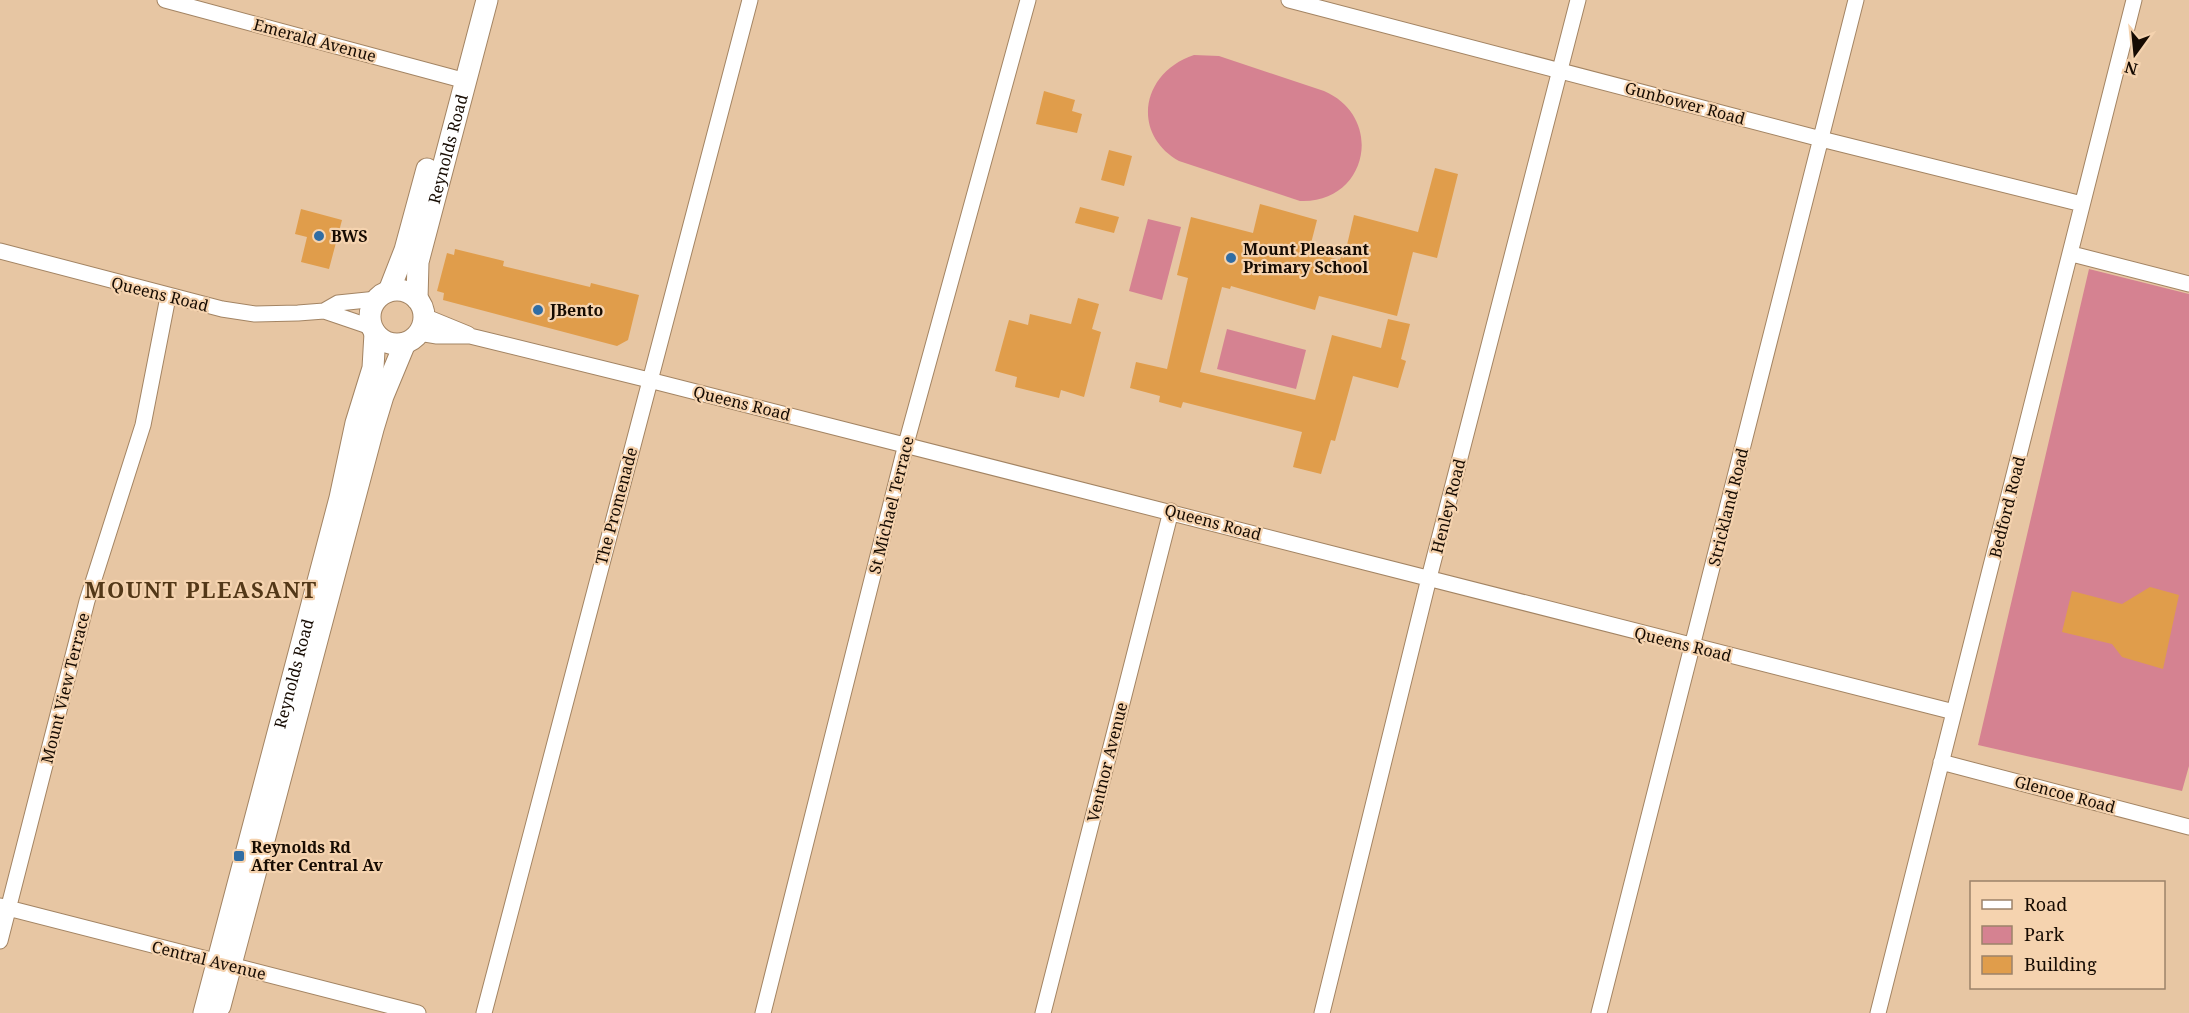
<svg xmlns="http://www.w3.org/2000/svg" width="2189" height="1013" font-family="'Noto Serif',serif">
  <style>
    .green { fill: #d58291 }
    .building { fill: #e09d4b }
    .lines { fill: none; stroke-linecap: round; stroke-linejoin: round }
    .minor-casing { stroke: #a38463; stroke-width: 17 }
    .secondary-casing { stroke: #a38463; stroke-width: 23 }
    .minor { stroke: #fff; stroke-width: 15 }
    .secondary { stroke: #fff; stroke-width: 21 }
    .poi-dot { fill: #306da4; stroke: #f5d3af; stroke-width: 2 }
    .labels { text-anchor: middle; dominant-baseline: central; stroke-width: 4.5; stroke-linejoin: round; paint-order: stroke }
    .street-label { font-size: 16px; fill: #160b02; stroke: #f5d3af }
    .poi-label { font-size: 16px; font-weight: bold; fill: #160b02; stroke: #f5d3af; text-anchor: start }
    .district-label { font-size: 22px; font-weight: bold; letter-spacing: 1.5px; fill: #533818; stroke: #f5d3af }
  </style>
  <rect width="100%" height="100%" fill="#e7c6a3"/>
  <path class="green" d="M1194 55 1219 56 1324 91C1386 118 1367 204 1300 201L1179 161C1130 133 1142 72 1194 55Z
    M1148 219 1181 227 1162 300 1129 291Z
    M2089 269 2189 294V766L2182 791 1978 745Z
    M1227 329 1306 350 1296 389 1217 369Z"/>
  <path class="building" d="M1044 91 1075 100 1072 111 1082 114 1077 133 1036 124Z
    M1109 150 1132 156 1124 186 1101 180Z
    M1435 168 1458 174 1437 258 1413 252 1397 316 1319 296 1315 310 1231 286 1230 289 1222 287 1200 372 1315 400 1332 335 1381 348 1388 319 1410 324 1401 359 1406 361 1398 388 1353 376 1335 441 1331 440 1321 474 1293 467 1302 432 1183 402 1181 408 1159 402 1160 396 1130 388 1136 362 1167 369 1188 278 1177 275 1191 217 1253 233 1260 204 1317 220 1309 251 1340 260 1341 257 1344 258 1354 215 1418 232Z
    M1080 207 1119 217 1114 233 1075 223Z
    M301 209 342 220 329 269 301 262 307 237 295 234Z
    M455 249 504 261 503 266 590 287 591 283 639 295 628 340 617 346 443 300 444 293 437 291 447 253 454 255Z
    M1078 298 1099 304 1092 329 1101 332 1084 397 1061 390 1059 398 1015 387 1017 377 995 371 1009 320 1028 325 1030 314 1071 324Z
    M2150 587 2179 595 2163 669 2122 657 2112 644 2062 632 2072 591 2122 604Z"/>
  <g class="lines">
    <g class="minor-casing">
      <path id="minor" d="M165 0 466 81
        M1289 0 1821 139 2082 204
        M0 251 222 309 255 314 298 313 324 311 338 303 377 299
        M2072 254 2189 284
        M324 311 371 327
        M424 316 468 334
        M419 333 437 336H470L649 380 1954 712
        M1941 762 2189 827
        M0 906 418 1013
        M0 941 87 601 143 425 168 297
        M484 1013 750 0
        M763 1013 906 444 1028 0
        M1043 1013 1171 511
        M1322 1013 1429 578 1578 0
        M1599 1013 1856 0
        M1878 1013 2134 0"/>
    </g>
    <g class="secondary-casing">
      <g id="secondary">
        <circle cx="397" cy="317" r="27"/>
        <path d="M389 291 405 250 427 169"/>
        <path id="s1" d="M417 299 418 262 487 0"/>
        <path d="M220 1006 373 429 383 396 405 343"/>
        <path id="s2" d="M204 1013 340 498 356 423 373 368 375 333"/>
      </g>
    </g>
    <use href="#minor" class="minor"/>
    <use href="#secondary" class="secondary"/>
  </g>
  <g class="poi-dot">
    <circle cx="319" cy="236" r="6"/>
    <circle cx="1231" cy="258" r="6"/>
    <circle cx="538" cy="310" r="6"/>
    <rect x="233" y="850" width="12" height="12" rx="3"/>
  </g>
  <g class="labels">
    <g class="street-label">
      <text transform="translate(315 40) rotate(15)">Emerald Avenue</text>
      <text transform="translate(1685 103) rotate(15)">Gunbower Road</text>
      <text stroke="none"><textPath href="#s1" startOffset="154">Reynolds Road</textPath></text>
      <text transform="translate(160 294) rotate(14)">Queens Road</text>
      <text transform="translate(742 403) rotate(14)">Queens Road</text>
      <text transform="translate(891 505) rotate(-76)">St Michael Terrace</text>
      <text transform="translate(616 506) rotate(-75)">The Promenade</text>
      <text transform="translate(1448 506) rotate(-76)">Henley Road</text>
      <text transform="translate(1728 507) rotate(-76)">Strickland Road</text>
      <text transform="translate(2007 507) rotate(-76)">Bedford Road</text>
      <text transform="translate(1213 522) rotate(15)">Queens Road</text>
      <text transform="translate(1683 644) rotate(14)">Queens Road</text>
      <text stroke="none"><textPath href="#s2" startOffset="351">Reynolds Road</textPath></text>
      <text transform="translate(65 688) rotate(-76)">Mount View Terrace</text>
      <text transform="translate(1107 762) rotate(-76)">Ventnor Avenue</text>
      <text transform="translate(2065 794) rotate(15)">Glencoe Road</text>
      <text transform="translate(209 960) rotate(14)">Central Avenue</text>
    </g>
    <g class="poi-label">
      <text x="331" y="236">BWS</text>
      <text x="1243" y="249">Mount Pleasant<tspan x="1243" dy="18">Primary School</tspan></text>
      <text x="550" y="310">JBento</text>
      <text x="251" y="847">Reynolds Rd<tspan x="251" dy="18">After Central Av</tspan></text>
    </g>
    <g class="district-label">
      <text x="201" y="589">MOUNT PLEASANT</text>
    </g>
  </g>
  <rect x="1970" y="881" width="195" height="108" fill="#f5d3af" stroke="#9c836a" stroke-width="1.5"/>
  <rect x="1982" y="900" width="30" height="9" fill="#ffffff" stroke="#9c836a" stroke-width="1.5"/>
  <text x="2024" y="911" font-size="18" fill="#160b02">Road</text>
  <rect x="1982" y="926" width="30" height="18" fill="#d58291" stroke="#9c836a" stroke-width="1.5"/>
  <text x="2024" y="941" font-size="18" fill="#160b02">Park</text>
  <rect x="1982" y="956" width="30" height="18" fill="#e09d4b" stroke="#9c836a" stroke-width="1.5"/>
  <text x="2024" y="971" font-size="18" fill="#160b02">Building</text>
  <g transform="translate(2135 54) rotate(195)" stroke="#f5d3af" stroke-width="4.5" paint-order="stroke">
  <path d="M0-4.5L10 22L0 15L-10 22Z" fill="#160b02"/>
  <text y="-9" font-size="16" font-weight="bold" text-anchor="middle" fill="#160b02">N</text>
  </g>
</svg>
